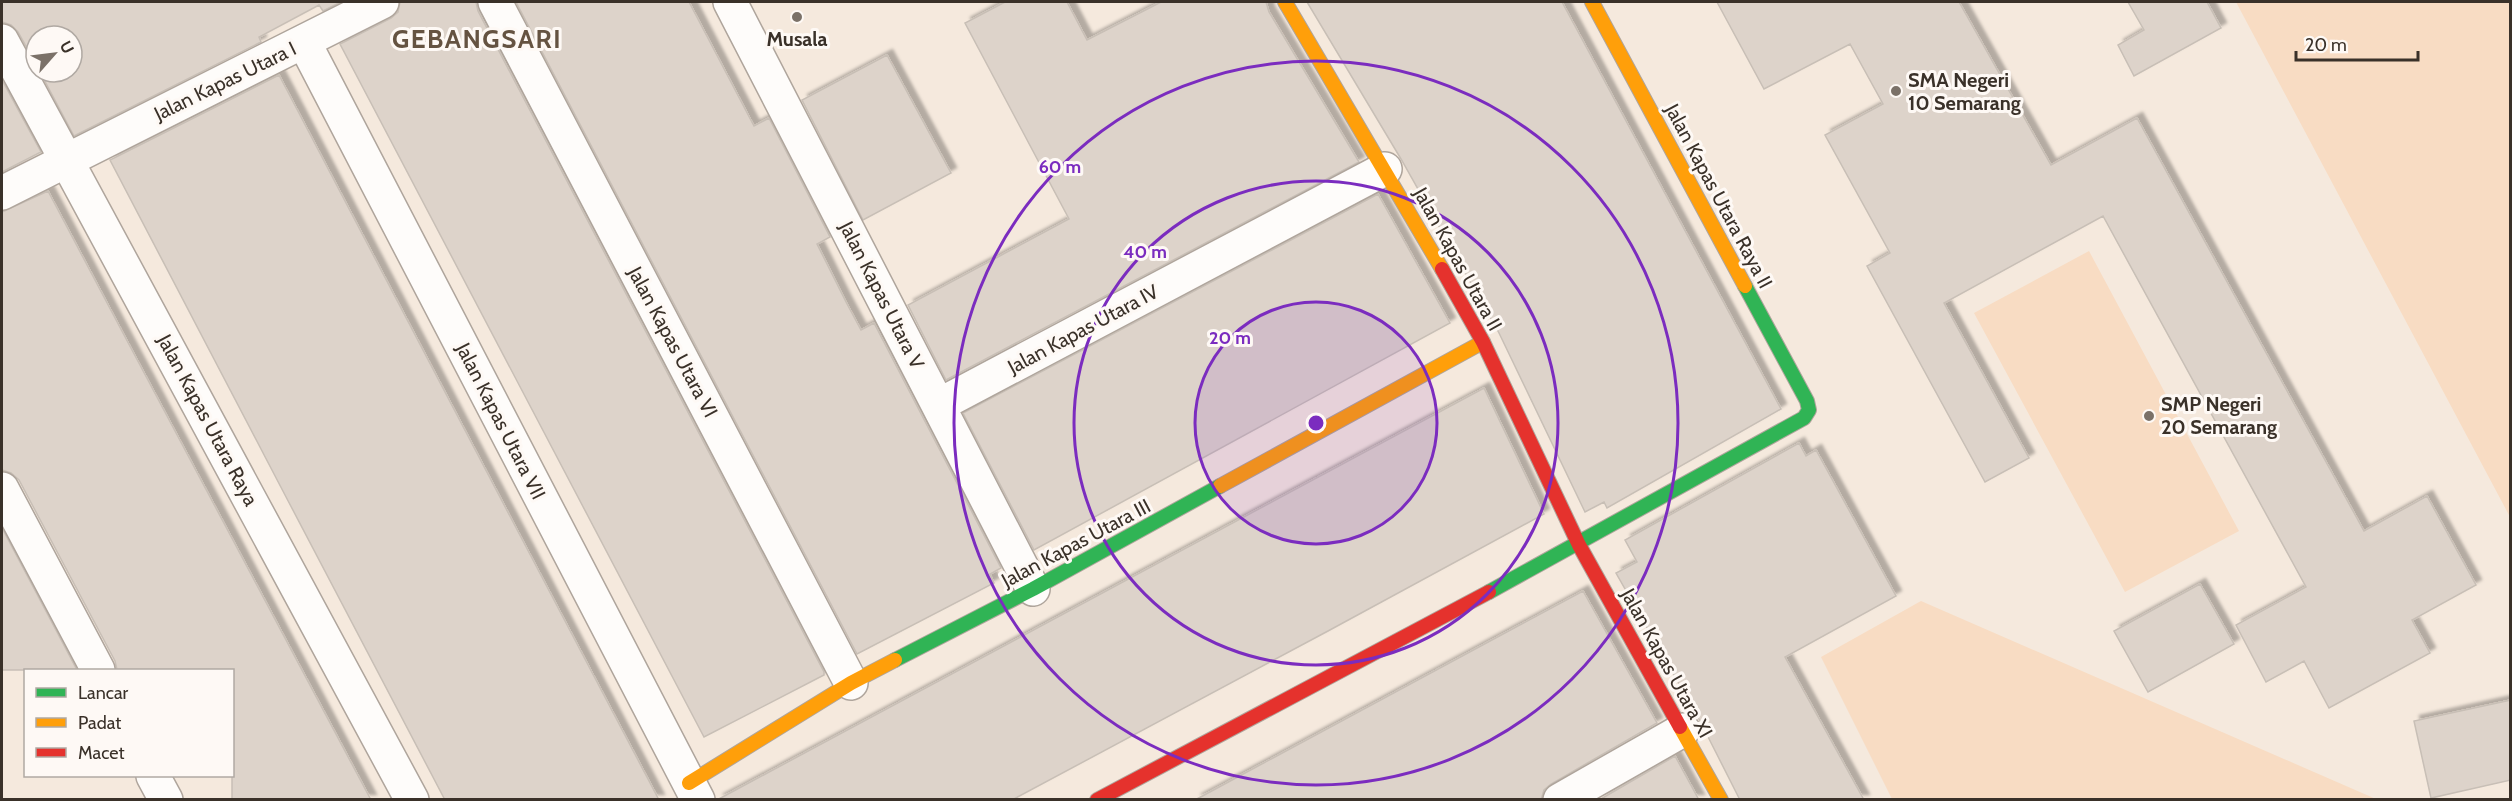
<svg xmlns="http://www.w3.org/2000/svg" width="2512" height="801" font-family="Cabin,sans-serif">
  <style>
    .green { fill: #f8dcc3 }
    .building { fill: #ddd3ca; stroke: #c8bfb6; stroke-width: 1.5; filter: url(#shadow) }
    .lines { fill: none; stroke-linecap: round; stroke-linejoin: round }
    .street-casing { stroke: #afa59c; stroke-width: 36 }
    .fast-casing { stroke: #afa59c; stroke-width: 16 }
    .slow-casing { stroke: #afa59c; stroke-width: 16 }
    .jam-casing { stroke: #afa59c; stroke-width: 16 }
    .street { stroke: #fefcfa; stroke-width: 33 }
    .fast { stroke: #30b455; stroke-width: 14 }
    .slow { stroke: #ff9f0a; stroke-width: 14 }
    .jam { stroke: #e5322d; stroke-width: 14 }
    .ring { fill: none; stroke: #7b2cbf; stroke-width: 3 }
    .poi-dot { fill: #7b7168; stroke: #fef9f5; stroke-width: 2 }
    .labels { text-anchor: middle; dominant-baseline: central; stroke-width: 6; stroke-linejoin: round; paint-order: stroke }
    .poi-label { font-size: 20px; font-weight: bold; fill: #3a3129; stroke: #fef9f5; text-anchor: start }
    .street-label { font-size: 20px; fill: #3a3129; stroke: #fef9f5 }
    .district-label { font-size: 26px; font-weight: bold; letter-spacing: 1.5px; fill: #655341; stroke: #fef9f5 }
    .centre { fill: #7b2cbf; stroke: #fef9f5; stroke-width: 3 }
    .ring-label { font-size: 18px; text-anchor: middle; font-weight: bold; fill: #7b2cbf; stroke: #fef9f5; stroke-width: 6; stroke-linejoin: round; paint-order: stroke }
  </style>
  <defs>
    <filter id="shadow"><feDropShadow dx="5.5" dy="-5.5" stdDeviation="1.5" flood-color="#0004"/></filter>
  </defs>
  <rect width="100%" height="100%" fill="#f5e9dd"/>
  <path class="green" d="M2236 2H2510V517Z
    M2089 251 2239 531 2125 592 1974 313Z
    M1921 601 2376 799H1892L1821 657Z"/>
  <path class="building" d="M2 2H341L323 11 319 5 259 37 261 42 74 136 40 72H72V36H36V64L18 32 11 25 2 22Z
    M400 2H476L478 11 824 672V675L704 737 340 44 391 18 398 12Z
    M516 2H689L754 126 769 118 830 237 817 244 846 302 861 330 874 323 1001 568 990 574 994 583 857 654Z
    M1005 2H1067L1087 40 1161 2H1266L1269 12 1359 162 946 380 908 305 1069 219 965 23Z
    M1307 2H1562L1781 409 1607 508 1604 502 1585 512 1499 333 1401 159Z
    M1717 2H1959L2051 165 2137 118 2364 531 2427 496 2476 585 2412 620 2430 653 2329 708 2304 661 2266 682 2236 625 2306 587 2103 216 1944 303 2029 458 1985 482 1867 266 1890 253 1825 135 1883 104 1850 44 1764 89Z
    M2128 2H2207L2221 28 2134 76 2118 45 2144 30Z
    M887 55 951 173 863 220 802 100Z
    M279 75 513 522 659 800H445L285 495 110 160Z
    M2 80 41 152 2 172Z
    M48 191 124 335 371 800H232V670H117L115 661 19 480 11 473 2 470V212Z
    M1378 194 1450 323 1034 550 963 413Z
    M1484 388 1544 514 1328 631 1012 800H717Z
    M1799 443 1806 456 1816 450 1896 596 1785 657 1864 800H1740L1700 721 1616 573 1637 562 1625 540Z
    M2 528 77 670H2Z
    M2200 584 2234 644 2148 692 2114 631Z
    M1583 591 1657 723 1551 784 1544 790 1541 800H1195Z
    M2511 700V780L2431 798 2414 721Z
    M1675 756 1699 800H1599Z"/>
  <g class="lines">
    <g class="street-casing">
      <path id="street" d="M495 2 851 683
        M730 2 1033 589
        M2 41 412 800
        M304 42 698 800
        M2 193 382 2
        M939 405 1385 169
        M2 489 98 670
        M153 776 166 800
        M1560 800 1683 730"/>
    </g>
    <g class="fast-casing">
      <path id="fast" d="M1489 592 1804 418 1809 410 1807 401 1745 286
        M895 660 1033 589 1220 486"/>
    </g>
    <g class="slow-casing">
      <path id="slow" d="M1285 2 1442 269
        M1592 2 1745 286
        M1220 486 1483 342
        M1680 727 1721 800
        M689 783 851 683 895 660"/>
    </g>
    <g class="jam-casing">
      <path id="jam" d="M1442 269 1483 342 1579 545 1680 727
        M1097 800 1489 592"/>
    </g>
    <use href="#street" class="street"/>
    <use href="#fast" class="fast"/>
    <use href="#slow" class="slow"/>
    <use href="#jam" class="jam"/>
  </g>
  <circle cx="1316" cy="423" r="121" fill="#7b2cbf" fill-opacity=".12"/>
  <g class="ring">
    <circle cx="1316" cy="423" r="121"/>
    <circle cx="1316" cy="423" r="242"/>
    <circle cx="1316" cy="423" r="362"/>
  </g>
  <g class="poi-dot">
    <circle cx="797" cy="17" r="6"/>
    <circle cx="1896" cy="91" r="6"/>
    <circle cx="2149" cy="416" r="6"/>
  </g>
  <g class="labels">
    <g class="poi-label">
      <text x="797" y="39" text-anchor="middle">Musala</text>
      <text x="1908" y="80">SMA Negeri<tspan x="1908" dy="23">10 Semarang</tspan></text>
      <text x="2161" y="404">SMP Negeri<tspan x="2161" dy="23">20 Semarang</tspan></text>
    </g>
    <g class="street-label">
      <text transform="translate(225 81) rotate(-26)">Jalan Kapas Utara I</text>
      <text transform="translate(1719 196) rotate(62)">Jalan Kapas Utara Raya II</text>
      <text transform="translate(1458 259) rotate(61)">Jalan Kapas Utara II</text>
      <text transform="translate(882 295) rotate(63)">Jalan Kapas Utara V</text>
      <text transform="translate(1083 329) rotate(-28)">Jalan Kapas Utara IV</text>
      <text transform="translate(673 342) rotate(62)">Jalan Kapas Utara VI</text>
      <text transform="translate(208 420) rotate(62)">Jalan Kapas Utara Raya</text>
      <text transform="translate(501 421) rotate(63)">Jalan Kapas Utara VII</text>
      <text transform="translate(1076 543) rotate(-28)">Jalan Kapas Utara III</text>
      <text transform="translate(1667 663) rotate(61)">Jalan Kapas Utara XI</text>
    </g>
    <g class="district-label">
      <text x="477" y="39">GEBANGSARI</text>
    </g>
  </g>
  <circle cx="1316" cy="423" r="9" class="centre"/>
  <g class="ring-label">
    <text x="1060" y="173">60 m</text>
    <text x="1145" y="258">40 m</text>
    <text x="1230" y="344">20 m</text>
  </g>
  <rect width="2512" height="801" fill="none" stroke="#3a3129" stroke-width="6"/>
  <rect x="24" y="669" width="210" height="108" fill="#fef9f5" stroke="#b0a9a3" stroke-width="1.5"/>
  <rect x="36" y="688" width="30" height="9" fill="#30b455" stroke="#b0a9a3" stroke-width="1.5"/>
  <text x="78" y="699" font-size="18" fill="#3a3129">Lancar</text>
  <rect x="36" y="718" width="30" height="9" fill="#ff9f0a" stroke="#b0a9a3" stroke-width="1.5"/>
  <text x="78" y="729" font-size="18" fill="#3a3129">Padat</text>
  <rect x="36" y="748" width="30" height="9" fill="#e5322d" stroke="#b0a9a3" stroke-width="1.5"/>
  <text x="78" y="759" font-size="18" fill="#3a3129">Macet</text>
  <g transform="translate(54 54) rotate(62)"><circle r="28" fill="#fef9f5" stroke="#b0a9a3" stroke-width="1.5"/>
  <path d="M0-4.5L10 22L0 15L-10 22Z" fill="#7b7168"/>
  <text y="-9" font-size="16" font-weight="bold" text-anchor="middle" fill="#3a3129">U</text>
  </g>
  <path d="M2296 51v9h122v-9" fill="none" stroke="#3a3129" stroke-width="3"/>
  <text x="2305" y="51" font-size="18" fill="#3a3129" stroke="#fef9f5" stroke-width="4.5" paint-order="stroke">20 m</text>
</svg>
